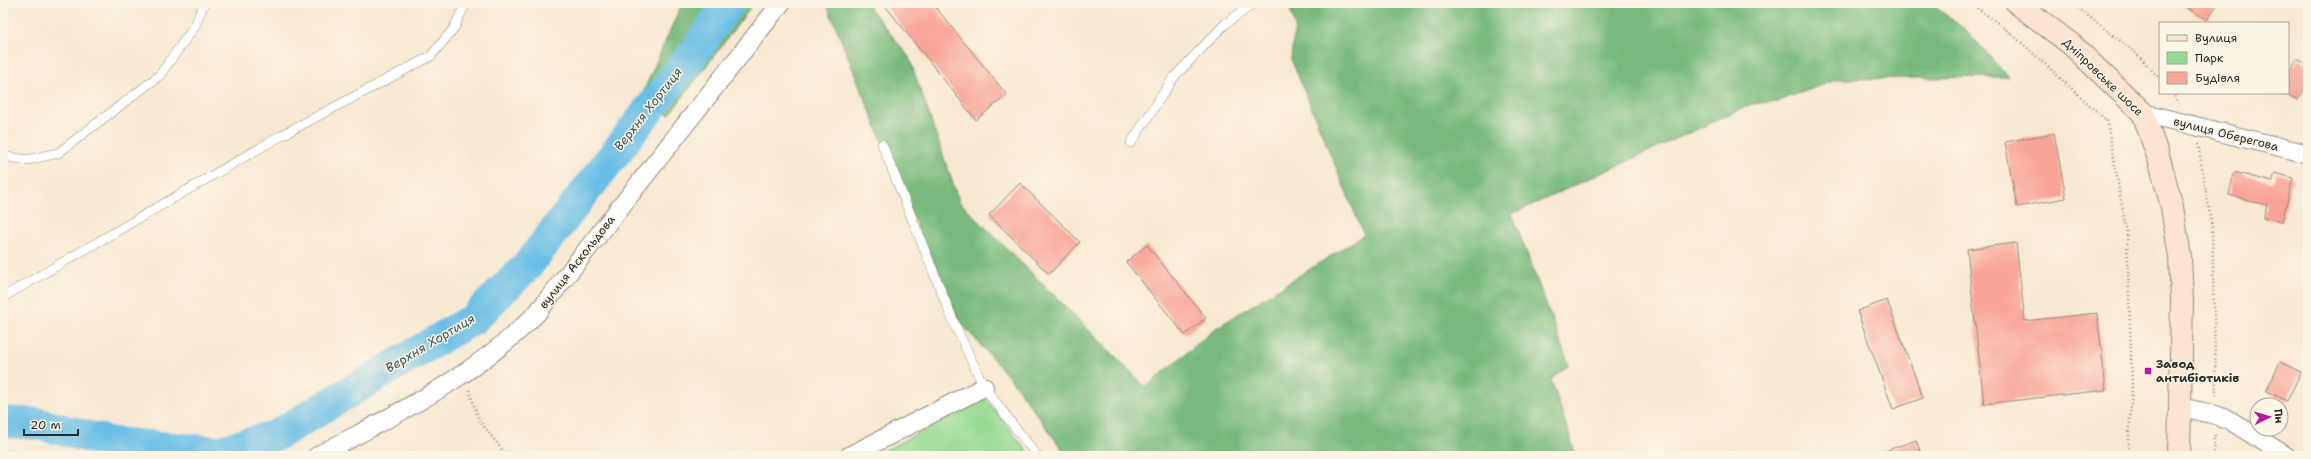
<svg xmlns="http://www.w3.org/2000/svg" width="2311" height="459" font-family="'Shantell Sans',sans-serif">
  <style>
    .green { fill: #95da93; stroke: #60825f }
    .forest { fill: #78ba7d; stroke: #527254 }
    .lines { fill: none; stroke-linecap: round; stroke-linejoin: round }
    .river { stroke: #69bee6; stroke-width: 32 }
    .building { fill: #f8a598 }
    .lane-casing { stroke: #928a7e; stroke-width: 10 }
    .street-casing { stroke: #928a7e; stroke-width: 20 }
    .secondary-casing { stroke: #928a7e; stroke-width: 24 }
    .path { stroke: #928a7e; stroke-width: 2.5; stroke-dasharray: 1 3; stroke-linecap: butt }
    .lane { stroke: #fff; stroke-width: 9 }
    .street { stroke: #fff; stroke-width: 18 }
    .secondary { stroke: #fde4d1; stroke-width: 22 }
    .poi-dot { fill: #b5179e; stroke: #fcf5e5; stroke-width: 1.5 }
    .labels { text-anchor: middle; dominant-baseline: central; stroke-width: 3; stroke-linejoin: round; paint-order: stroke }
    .street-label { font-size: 12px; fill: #2b2b2b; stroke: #fcf5e5 }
    .poi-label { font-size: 12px; font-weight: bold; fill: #2b2b2b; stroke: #fcf5e5; text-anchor: start }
    .water-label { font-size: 13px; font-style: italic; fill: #3e5763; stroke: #fcf5e5 }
  </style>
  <rect width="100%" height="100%" fill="#fcf5e5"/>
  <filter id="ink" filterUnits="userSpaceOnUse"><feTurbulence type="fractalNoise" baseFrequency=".025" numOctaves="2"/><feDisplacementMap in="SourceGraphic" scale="8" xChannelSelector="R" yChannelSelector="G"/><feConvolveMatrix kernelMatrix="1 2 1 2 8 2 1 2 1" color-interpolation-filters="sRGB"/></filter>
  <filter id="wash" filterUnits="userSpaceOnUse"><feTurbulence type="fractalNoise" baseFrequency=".012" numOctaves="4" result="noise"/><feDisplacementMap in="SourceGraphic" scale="16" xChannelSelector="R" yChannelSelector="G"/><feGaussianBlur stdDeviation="0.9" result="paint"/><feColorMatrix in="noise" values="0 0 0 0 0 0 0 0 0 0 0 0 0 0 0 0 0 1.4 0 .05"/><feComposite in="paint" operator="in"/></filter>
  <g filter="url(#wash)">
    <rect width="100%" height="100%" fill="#f8e8d2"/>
    <path class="green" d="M985 398 1031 456H874Z"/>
    <path class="forest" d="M682 3H754L669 115 642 95Z
      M826 3H866L909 57 959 201 1146 387 1216 328 1364 235 1291 59 1295 25 1288 3H1930L1967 31 2008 77 1839 79 1778 101 1752 104 1512 214 1569 365 1551 379 1576 456H1067L1010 378 961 323 925 246Z"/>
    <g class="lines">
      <path class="river" d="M3 422 39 424 113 443 218 452 275 436 473 319 527 266 694 52 729 3"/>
    </g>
    <g id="blocks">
      <path class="building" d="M883 3H932L1007 95 976 120Z
        M2180 3H2218L2207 20Z
        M2297 59 2308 65V82L2298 100 2288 95V76Z
        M2054 133 2066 198 2017 207 2005 142Z
        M2234 172 2272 182 2275 173 2293 178 2282 222 2263 218 2267 205 2229 195Z
        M1020 183 1080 242 1049 274 989 215Z
        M2016 243 2025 321 2097 313 2106 390 1984 404 1967 249Z
        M1147 245 1206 318 1185 335 1126 262Z
        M1887 300 1923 398 1893 409 1857 311Z
        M2280 362 2301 372 2287 401 2266 391Z
        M1916 440 1922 456H1877V454Z"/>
    </g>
  </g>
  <g filter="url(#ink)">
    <use href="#blocks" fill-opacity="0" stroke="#928a7e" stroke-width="1"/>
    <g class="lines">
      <g class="lane-casing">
        <path id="lane" d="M1131 143 1174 77 1225 24 1254 3
          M882 144 954 323 984 387 1037 456
          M3 156 27 160 58 153 159 76 195 26 204 3
          M3 297 284 134 431 56 454 28 466 3"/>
      </g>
      <g class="street-casing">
        <path id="street" d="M2143 113 2308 154
          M2181 407 2216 415 2231 421 2286 456
          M317 456C394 415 475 377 537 313L781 3
          M849 456 984 387"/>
      </g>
      <g class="secondary-casing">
        <path id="secondary" d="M2017 3 2072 45 2143 113 2160 162 2172 207 2180 257 2182 300 2179 456"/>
      </g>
      <path class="path" d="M1971 3 2012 34 2107 121 2127 234 2132 386 2128 456
        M2072 3 2137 54 2160 79
        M2172 93 2179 103
        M2198 144 2212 227 2216 396
        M469 390 479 420 507 456
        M3 450 28 456
        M2214 456 2215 433"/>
      <use href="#lane" class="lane"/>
      <use href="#street" class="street"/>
      <use href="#secondary" class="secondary"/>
    </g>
  </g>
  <rect class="poi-dot" x="2144" y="367" width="8" height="8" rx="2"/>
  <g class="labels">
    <g class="street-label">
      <text transform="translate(2103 77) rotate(44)">Дніпровське шосе</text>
      <text transform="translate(2226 134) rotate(14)">вулиця Оберегова</text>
      <text transform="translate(577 262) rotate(-52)">вулиця Аскольдова</text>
    </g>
    <g class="poi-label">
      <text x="2156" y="364">Завод<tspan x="2156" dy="14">антибіотиків</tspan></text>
    </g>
    <g class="water-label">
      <text transform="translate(648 109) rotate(-52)">Верхня Хортиця</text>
      <text transform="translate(430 343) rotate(-31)">Верхня Хортиця</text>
    </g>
  </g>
  <rect width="2311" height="459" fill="none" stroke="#fcf5e5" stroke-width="16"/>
  <rect x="2159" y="22" width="130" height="72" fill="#fcf5e5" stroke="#a8a49b"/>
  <rect x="2167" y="35" width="20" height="6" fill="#fde4d1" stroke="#a8a49b"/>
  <text x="2195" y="42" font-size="12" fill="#2b2b2b">Вулиця</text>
  <rect x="2167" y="52" width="20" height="12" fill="#95da93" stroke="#a8a49b"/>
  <text x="2195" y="62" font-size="12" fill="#2b2b2b">Парк</text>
  <rect x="2167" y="72" width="20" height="12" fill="#f8a598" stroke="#a8a49b"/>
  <text x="2195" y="82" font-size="12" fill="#2b2b2b">Будівля</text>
  <g transform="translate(2269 417) rotate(85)"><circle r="19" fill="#fcf5e5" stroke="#a8a49b"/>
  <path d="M0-3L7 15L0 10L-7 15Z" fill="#b5179e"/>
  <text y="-6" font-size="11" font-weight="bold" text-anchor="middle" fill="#2b2b2b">Пн</text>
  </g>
  <path d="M24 429v6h54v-6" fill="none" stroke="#2b2b2b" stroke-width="2"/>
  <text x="30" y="429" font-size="12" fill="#2b2b2b" stroke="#fcf5e5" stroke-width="3" paint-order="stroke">20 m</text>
</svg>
